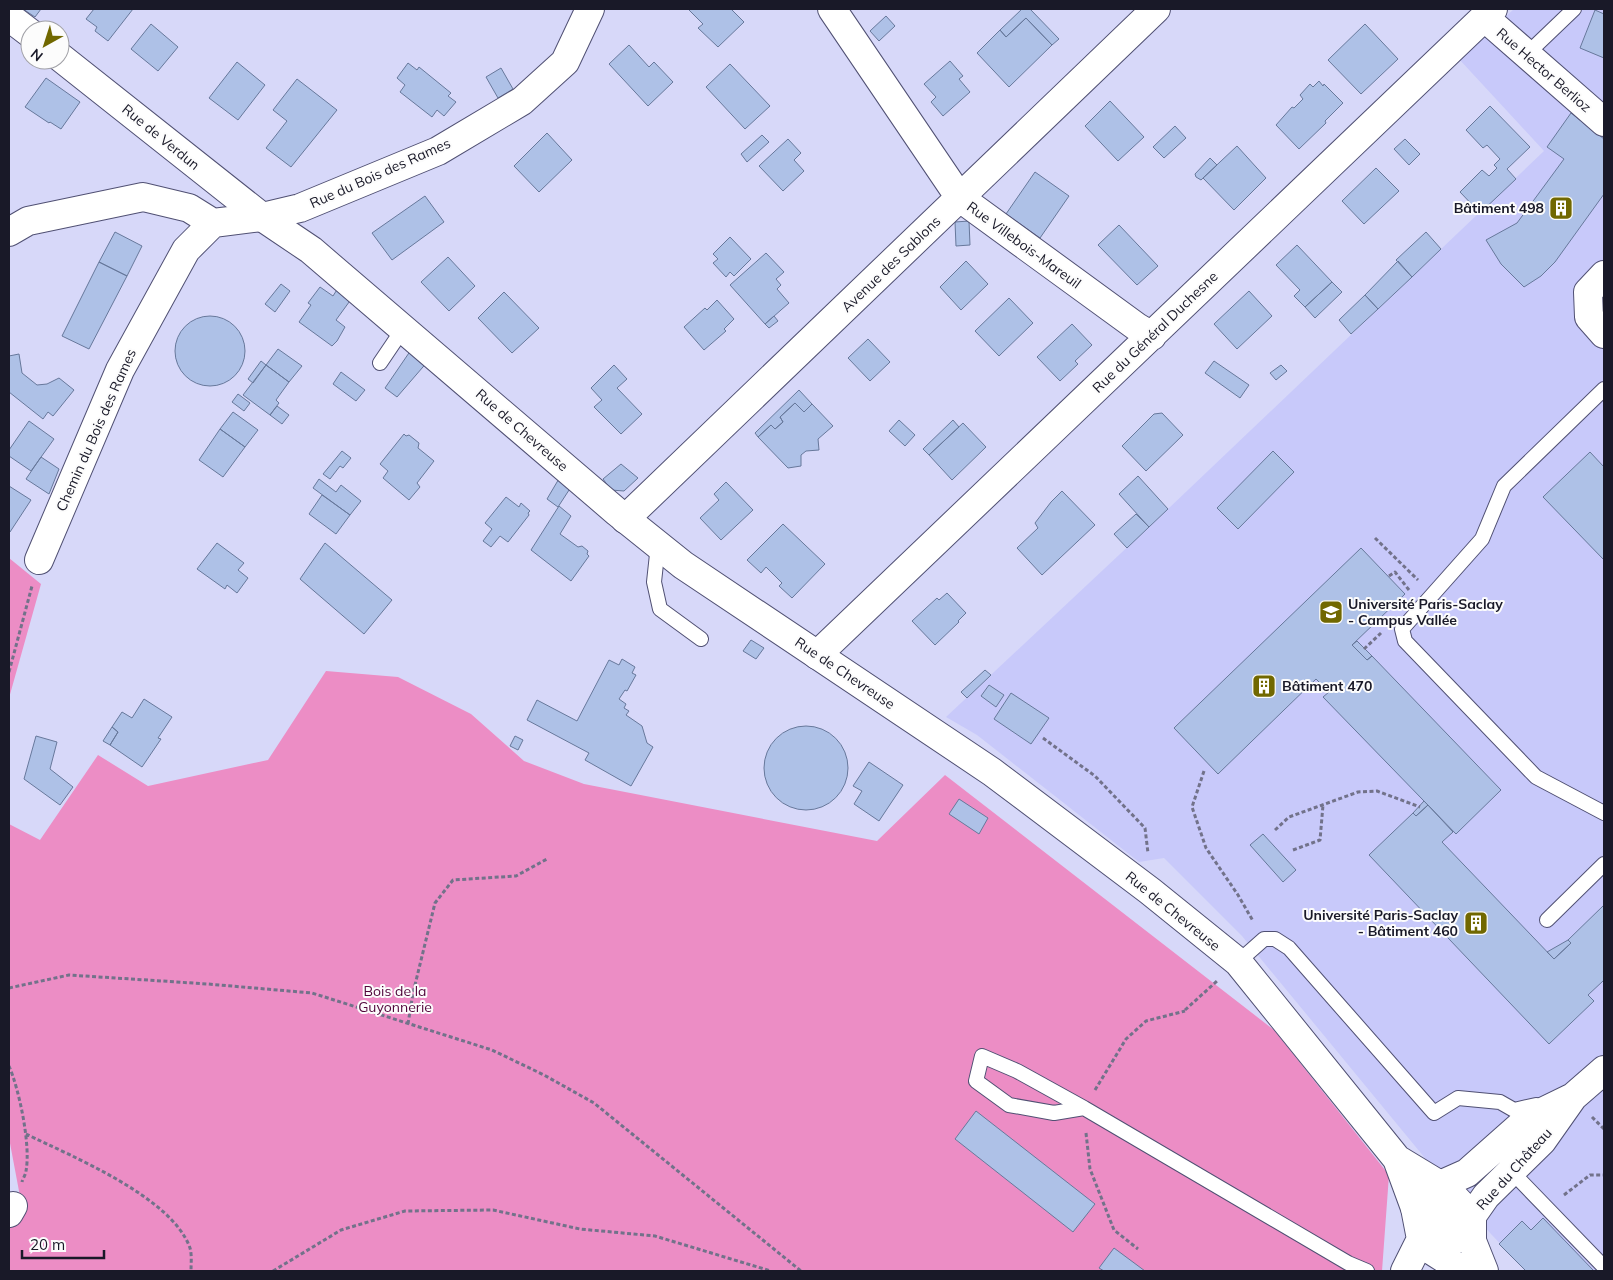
<svg xmlns="http://www.w3.org/2000/svg" width="1613" height="1280" font-family="Mulish,sans-serif">
  <style>
    .built { fill: #c8c9fa }
    .green { fill: #ec8dc5 }
    .building { fill: #aec1e7; stroke: #67789b }
    .lines { fill: none; stroke-linecap: round; stroke-linejoin: round }
    .service-casing { stroke: #505073; stroke-width: 16 }
    .minor-casing { stroke: #505073; stroke-width: 30 }
    .tertiary-casing { stroke: #505073; stroke-width: 30 }
    .path { stroke: #72728a; stroke-width: 3; stroke-dasharray: 4 2.5; stroke-linecap: butt }
    .service { stroke: #fff; stroke-width: 14 }
    .minor { stroke: #fff; stroke-width: 28 }
    .tertiary { stroke: #fff; stroke-width: 28 }
    .labels { text-anchor: middle; dominant-baseline: central; stroke-width: 4; stroke-linejoin: round; paint-order: stroke }
    .street-label { font-size: 14px; fill: #191928; stroke: #fcfcfc }
    .poi-label { font-size: 14px; font-weight: bold; fill: #191928; stroke: #fcfcfc; text-anchor: end }
    .park-label { font-size: 14px; fill: #50053a; stroke: #fcfcfc }
  </style>
  <rect width="100%" height="100%" fill="#d7d8f9"/>
  <path class="built" d="M1514 9H1604V1271H1526L1491 1234 1429 1163 1242 936 1164 858 1139 862 977 735 946 717 1168 509 1544 151 1459 59Z"/>
  <path class="green" d="M9 558 41 584 9 698Z
    M326 671 398 677 471 714 524 761 584 784 877 841 945 775 1274 1030 1389 1175 1382 1271H9V1227L22 1207 9 1138V824L40 840 98 755 148 786 268 760Z"/>
  <path class="building" d="M23 9H41L35 17Z
    M94 9H133L108 41 95 31 97 27 86 19Z
    M688 9H731L744 22 718 47 698 28 703 24Z
    M1022 9H1030L1059 39 1052 45 1026 18 1006 37 1000 30Z
    M1595 10 1604 14V58L1580 48Z
    M886 16 895 26 879 41 870 31Z
    M1026 18 1052 45 1009 87 977 53 1000 30 1006 37Z
    M151 24 178 47 158 71 131 49Z
    M1365 24 1398 59 1361 94 1328 60Z
    M629 45 649 67 654 62 673 82 648 106 609 64Z
    M950 61 963 76 959 79 970 92 943 116 931 102 936 97 924 84Z
    M237 62 265 85 238 120 209 98Z
    M408 63 417 70 419 67 451 93 448 96 456 102 444 116 437 110 432 117 400 92 405 85 397 78Z
    M730 64 770 106 745 129 706 87Z
    M501 68 513 89 498 98 486 77Z
    M46 78 80 102 61 129 50 122 49 123 25 107Z
    M297 79 337 110 291 167 266 148 287 121 273 110Z
    M1319 81 1323 86 1324 84 1343 103 1325 121 1326 123 1299 149 1276 125 1292 107 1294 108 1303 99 1300 95 1310 84 1313 87Z
    M1110 101 1144 137 1118 161 1085 126Z
    M1490 106 1530 147 1507 169 1516 179 1480 213 1460 192 1482 170 1489 176 1497 168 1494 165 1500 159 1487 145 1483 148 1466 130Z
    M1571 113 1604 139V194L1555 262 1541 276 1524 287 1501 264 1486 240 1517 223 1564 159 1547 147Z
    M1175 126 1186 138 1164 158 1153 147Z
    M547 133 572 160 539 192 514 166Z
    M762 135 769 142 747 162 741 154Z
    M788 139 801 153 794 160 804 171 783 191 759 166Z
    M1405 139 1420 154 1409 165 1394 149Z
    M1237 146 1266 178 1234 210 1203 178Z
    M1210 158 1217 165 1201 180 1196 177 1195 174Z
    M1376 168 1399 191 1364 224 1342 201Z
    M1035 172 1069 196 1040 238 1006 214Z
    M425 196 444 222 392 260 372 233Z
    M969 221 970 245 956 246 955 222Z
    M1119 225 1158 266 1137 285 1098 245Z
    M115 232 142 246 127 276 99 262Z
    M1426 232 1441 249 1412 277 1396 260Z
    M730 237 751 259 734 276 730 272 726 277 713 263 718 259 713 254Z
    M1297 245 1332 282 1305 307 1294 296 1300 290 1276 265Z
    M766 253 784 272 776 279 781 285 777 289 789 303 765 324 730 285Z
    M448 257 475 286 449 311 421 282Z
    M966 261 988 284 961 310 940 287Z
    M1398 261 1412 277 1378 309 1365 295Z
    M99 262 127 276 89 349 62 336Z
    M1332 282 1342 292 1315 318 1305 307Z
    M281 284 290 291 275 312 265 304Z
    M320 287 333 296 338 288 352 298 336 320 345 327 337 341 332 346 299 322 311 305 308 303Z
    M1249 291 1272 316 1237 349 1214 324Z
    M504 292 539 328 512 353 478 318Z
    M1365 295 1378 309 1351 334 1339 320Z
    M1009 298 1033 323 999 356 975 331Z
    M717 300 734 319 724 329 726 331 704 350 684 327 705 308 707 310Z
    M175 351a35 35 0 1 1 70 0a35 35 0 1 1-70 0Z
    M774 316 778 321 769 328 765 324Z
    M1072 324 1092 345 1075 361 1078 364 1060 381 1037 357Z
    M868 339 890 362 870 381 848 358Z
    M413 347 429 360 397 397 385 388Z
    M278 349 302 366 289 382 266 365Z
    M19 354 22 373 37 385 47 384 59 378 74 390 53 416 48 412 43 419 9 392V356Z
    M261 361 266 365 253 383 248 379Z
    M1214 361 1249 385 1240 398 1205 373Z
    M266 365 289 382 276 400 279 403 270 415 243 395Z
    M614 365 627 379 617 388 642 414 621 434 594 407 602 400 591 388Z
    M1281 365 1287 371 1276 380 1270 373Z
    M341 372 365 390 356 401 333 384Z
    M799 390 812 404 804 412 795 403 780 417 783 422 775 429 771 425 758 437 755 433Z
    M238 394 250 403 244 411 232 402Z
    M795 403 804 412 812 404 833 426 818 439 819 450 806 451 801 455V466L788 468 758 437 771 425 775 429 783 422 780 417Z
    M277 406 289 415 282 424 270 415Z
    M233 412 258 430 245 447 220 429Z
    M1162 413 1183 435 1146 471 1122 446 1154 414Z
    M899 420 915 435 905 446 889 431Z
    M953 420 959 427 929 455 923 449Z
    M29 421 54 439 31 471 9 456V450Z
    M963 423 986 447 952 480 929 455Z
    M220 429 245 447 223 477 199 460Z
    M404 434 406 436 409 435 419 443 418 448 434 461 417 483 420 487 409 500 383 478 388 471 380 464Z
    M342 451 351 458 343 468 340 466 330 479 323 474Z
    M1273 451 1294 472 1238 529 1217 508Z
    M1590 452 1604 467V560L1543 497Z
    M41 457 59 469 49 494 26 479Z
    M621 464 638 478 624 491 611 490 603 479Z
    M1138 476 1168 509 1149 527 1119 494Z
    M560 477 571 487 558 507 547 499Z
    M319 479 336 492 341 485 361 501 350 515 313 488Z
    M726 482 753 510 721 540 700 518 719 500 714 494Z
    M9 486 31 500 10 532H9Z
    M1062 491 1095 525 1042 575 1017 548 1038 528 1035 523 1051 502Z
    M322 495 350 515 336 534 309 514Z
    M506 497 519 507 521 503 530 511 528 513 529 515 508 542 500 536 491 547 483 541 492 529 485 523Z
    M559 506 571 516 560 534 578 547 582 546 588 551 587 554 589 556 571 581 531 550Z
    M1136 514 1149 527 1127 548 1114 534Z
    M783 524 825 564 792 598 779 586 782 583 766 567 761 573 747 560Z
    M217 543 244 563 238 570 248 578 237 593 227 585 225 589 197 569Z
    M325 543 392 600 364 634 300 579Z
    M1361 548 1405 594 1352 645 1367 660 1372 656 1501 790 1456 834 1323 697 1329 692 1316 679 1218 774 1174 728Z
    M947 593 966 613 958 621 959 622 935 645 912 621 937 598 939 600Z
    M751 640 764 648 756 659 743 651Z
    M1357 641 1372 656 1367 660 1352 645Z
    M622 659 635 667 632 673 636 675 627 691 625 690 619 699 626 704 624 708 629 711 626 715 642 726 647 743 653 747 631 786 585 760 589 753 527 720 537 700 577 721 609 660 619 665Z
    M985 670 991 675 967 698 961 692Z
    M989 685 1004 695 996 707 981 696Z
    M1011 693 1049 718 1031 744 994 719Z
    M144 699 172 717 158 738 161 739 142 767 110 745 118 732 112 727 122 712 132 718Z
    M764 768a42 42 0 1 1 84 0a42 42 0 1 1-84 0Z
    M112 727 118 732 110 745 103 741Z
    M36 736 57 742 50 769 73 787 60 805 24 779Z
    M515 736 523 740 518 750 510 746Z
    M869 762 903 785 879 821 854 804 862 791 853 786Z
    M959 799 988 818 979 834 949 814Z
    M1424 801 1428 805 1416 816 1413 813Z
    M1428 805 1453 832 1442 842 1554 959 1571 943 1568 940 1604 905V982L1603 981 1588 995 1594 1001 1549 1044 1369 855 1413 813 1416 816Z
    M1263 834 1296 870 1283 882 1250 845Z
    M1568 940 1571 943 1554 959 1547 952Z
    M976 1111 1095 1204 1073 1232 955 1139Z
    M1543 1218 1594 1271H1526L1499 1244 1522 1221 1531 1230Z
    M1114 1248 1145 1271H1104L1099 1268Z"/>
  <g class="lines">
    <g class="service-casing">
      <path id="service" d="M1527 54 1574 9
        M380 363 403 329
        M1604 389 1504 486 1482 539 1402 629 1405 641 1536 777 1604 813
        M658 545 654 582 660 609 701 639
        M1547 920 1604 864
        M1238 962 1264 939H1275L1289 948 1434 1113 1458 1098 1500 1102 1514 1110 1536 1105
        M1084 1108 1054 1113 1009 1105 976 1081 982 1056 1017 1071 1084 1108 1348 1263 1367 1271
        M1512 1172 1604 1267"/>
    </g>
    <g class="minor-casing">
      <path id="minor" d="M832 9 960 198 1137 327 1152 336
        M1484 17 1604 122
        M9 232 28 221 143 197 189 208 213 223
        M1604 275 1588 292 1589 317 1604 334
        M625 519 1156 9
        M39 560 120 370 186 250 213 223 262 217 300 208 438 151 522 101 565 62 590 9
        M817 655 1493 9
        M1573 1097 1528 1119 1467 1173 1440 1185 1415 1208C1434 1215 1451 1217 1472 1216L1486 1196 1542 1141 1573 1097 1604 1070
        M9 1213 13 1206"/>
    </g>
    <g class="tertiary-casing">
      <path id="tertiary" d="M9 17 30 33
        M60 57 262 217 311 250 617 512 683 565 992 772 1150 891 1238 962 1397 1159 1440 1185 1453 1196 1472 1216V1241L1484 1271
        M1397 1159 1415 1208 1421 1239 1434 1252 1464 1271
        M1405 1271 1421 1239C1443 1232 1450 1234 1472 1241"/>
    </g>
    <path class="path" d="M1375 538 1418 580
      M1389 576 1395 572 1409 590
      M1364 649 1381 633
      M9 672 32 586
      M1043 738 1095 776 1145 828 1148 853
      M1204 771 1192 807 1206 848 1238 895 1253 921
      M1275 830 1289 817 1358 792 1377 791 1420 807
      M1293 850 1320 840 1323 805
      M9 988 69 975 208 984 312 993 492 1050 544 1075 594 1103 801 1271
      M1185 1010 1217 981
      M408 1024 413 993 435 903 453 880 516 876 547 859
      M9 1066C19 1089 31 1145 26 1171 26 1174 23 1178 22 1182
      M1095 1090 1126 1039 1146 1021 1185 1011
      M1592 1117 1604 1129
      M1086 1133 1090 1169 1114 1230 1138 1249
      M26 1134C73 1157 172 1197 190 1248 192 1255 191 1264 191 1271
      M1564 1195 1590 1175H1604
      M273 1271 341 1230 405 1211 493 1210 580 1229 655 1236 771 1271"/>
    <use href="#service" class="service"/>
    <use href="#minor" class="minor"/>
    <use href="#tertiary" class="tertiary"/>
  </g>
  <defs>
    <g id="building-square" transform="scale(1.25)"><rect x="-9" y="-9" width="18" height="18" rx="4" fill="#716800" stroke="#fcfcfc"/><path d="M-4-6H4V6H1V3H-1V6H-4ZM-2.5-4.3h1.7v1.8h-1.7ZM.8-4.3h1.7v1.8H.8ZM-2.5-1h1.7V.8h-1.7ZM.8-1h1.7V.8H.8Z" fill="#fff"/></g>
    <g id="university-square" transform="scale(1.25)"><rect x="-9" y="-9" width="18" height="18" rx="4" fill="#716800" stroke="#fcfcfc"/><path d="M0-5L7-2L0 1L-7-2ZM-4 1L0 2.5L4 1V4Q0 6-4 4Z" fill="#fff"/></g>
  </defs>
  <g fill-rule="evenodd">
    <use href="#building-square" x="1561" y="208"/>
    <use href="#university-square" x="1331" y="612"/>
    <use href="#building-square" x="1264" y="686"/>
    <use href="#building-square" x="1476" y="923"/>
  </g>
  <g class="labels">
    <g class="street-label">
      <text transform="translate(1544 70) rotate(41)">Rue Hector Berlioz</text>
      <text transform="translate(161 137) rotate(39)">Rue de Verdun</text>
      <text transform="translate(380 173) rotate(-24)">Rue du Bois des Rames</text>
      <text transform="translate(1024 245) rotate(36)">Rue Villebois-Mareuil</text>
      <text transform="translate(891 264) rotate(-44)">Avenue des Sablons</text>
      <text transform="translate(1155 332) rotate(-44)">Rue du Général Duchesne</text>
      <text transform="translate(96 430) rotate(-66)">Chemin du Bois des Rames</text>
      <text transform="translate(522 430) rotate(41)">Rue de Chevreuse</text>
      <text transform="translate(845 673) rotate(34)">Rue de Chevreuse</text>
      <text transform="translate(1173 911) rotate(39)">Rue de Chevreuse</text>
      <text transform="translate(1514 1169) rotate(-48)">Rue du Château</text>
    </g>
    <g class="poi-label">
      <text x="1544" y="208">Bâtiment 498</text>
      <text x="1348" y="604" text-anchor="start">Université Paris-Saclay<tspan x="1348" dy="16">- Campus Vallée</tspan></text>
      <text x="1282" y="686" text-anchor="start">Bâtiment 470</text>
      <text x="1458" y="915">Université Paris-Saclay<tspan x="1458" dy="16">- Bâtiment 460</tspan></text>
    </g>
    <g class="park-label">
      <text x="395" y="991">Bois de la<tspan x="395" dy="16">Guyonnerie</tspan></text>
    </g>
  </g>
  <rect width="1613" height="1280" fill="none" stroke="#191928" stroke-width="20"/>
  <g transform="translate(45 45) rotate(219)"><circle r="24" fill="#fcfcfc" stroke="#a1a1a7"/>
  <path d="M0-4L9 19L0 12L-9 19Z" fill="#716800"/>
  <text y="-8" font-size="14" font-weight="bold" text-anchor="middle" fill="#191928">N</text>
  </g>
  <path d="M22 1250v8h82v-8" fill="none" stroke="#191928" stroke-width="2.5"/>
  <text x="30" y="1250" font-size="15" fill="#191928" stroke="#fcfcfc" stroke-width="4" paint-order="stroke">20 m</text>
</svg>
